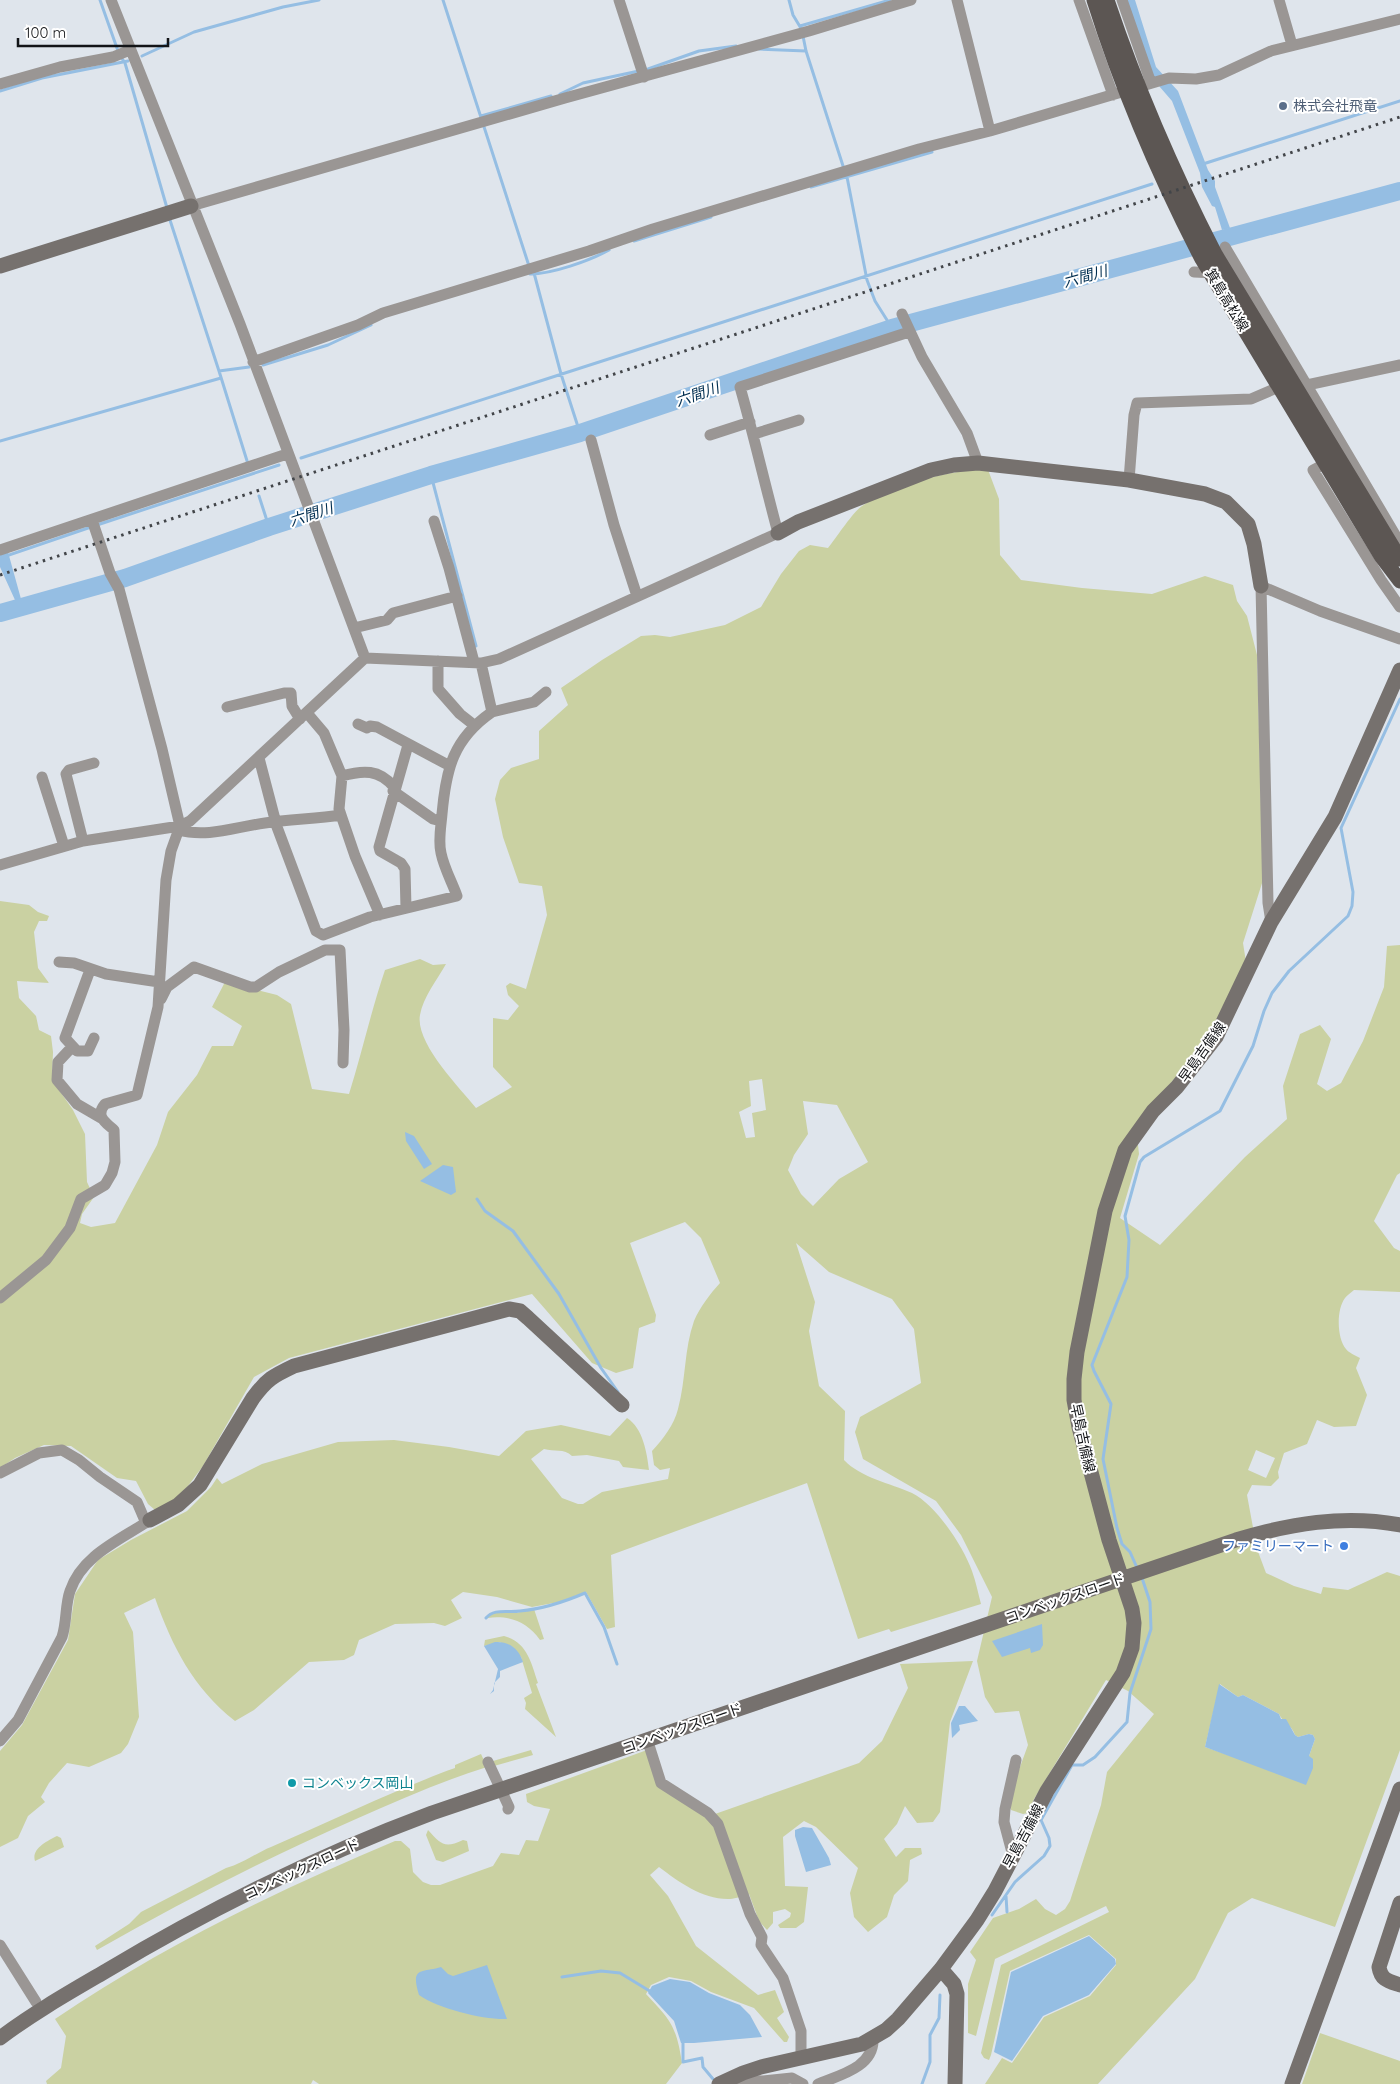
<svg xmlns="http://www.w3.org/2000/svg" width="1400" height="2084" font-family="Quicksand,'Noto Sans JP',sans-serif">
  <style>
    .green { fill: #cad1a2; fill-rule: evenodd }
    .water { fill: #95bee3 }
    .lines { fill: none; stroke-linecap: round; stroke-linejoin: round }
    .stream { stroke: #95bee3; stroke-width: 3 }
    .river { stroke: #95bee3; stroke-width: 18 }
    .street { stroke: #9a9694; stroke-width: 11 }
    .secondary { stroke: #76716e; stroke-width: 15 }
    .primary { stroke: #5c5653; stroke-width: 15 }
    .rail { stroke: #424549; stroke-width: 3; stroke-dasharray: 2.5 5; stroke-linecap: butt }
    .service-dot { fill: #5c6f8a; stroke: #fff; stroke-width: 2 }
    .shop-dot { fill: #3f7fe0; stroke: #fff; stroke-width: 2 }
    .culture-dot { fill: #0f9aa8; stroke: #fff; stroke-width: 2 }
    .labels { text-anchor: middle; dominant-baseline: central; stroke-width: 4; stroke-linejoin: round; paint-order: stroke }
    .service-label { font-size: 14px; fill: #4e5e75; stroke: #fff; text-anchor: start }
    .street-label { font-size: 14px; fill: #121417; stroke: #fff }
    .shop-label { font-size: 14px; fill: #366cbe; stroke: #fff; text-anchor: end }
    .culture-label { font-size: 14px; fill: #0d838f; stroke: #fff; text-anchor: start }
    .water-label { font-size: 15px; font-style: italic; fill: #002e50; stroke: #fff }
  </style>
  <rect width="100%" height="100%" fill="#dfe5ec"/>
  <path class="green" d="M987 467 999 499 1000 555 1021 580 1082 588 1152 594 1205 576 1233 585 1237 601 1247 616 1257 655 1263 880 1243 943 1246 962 1208 1036 1136 1127 1139 1154 1120 1218 1160 1245 1245 1157 1287 1119 1283 1086 1300 1034 1320 1025 1331 1039 1317 1084 1327 1091 1341 1083 1363 1041 1384 987 1387 946 1400 945V1173L1397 1175 1374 1221 1394 1248 1400 1251V1292L1354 1290C1351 1293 1347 1295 1345 1298 1336 1310 1337 1339 1346 1349 1349 1353 1355 1355 1360 1358L1356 1368 1367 1395 1356 1426 1334 1427 1317 1420 1307 1444 1284 1453 1278 1472 1279 1478 1271 1486 1252 1485 1247 1495 1257 1549 1266 1573 1294 1586 1321 1594 1323 1587 1348 1590 1387 1572 1400 1576V1750L1335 1927 1252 1898 1228 1913 1195 1979 1098 2084H985L1002 2058 1012 2063 1044 2017 1090 1996 1116 1965V1959L1089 1935 1010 1971 991 2055 989 2060 984 2058 981 2053 1001 1965 1109 1912 1106 1906 995 1959 976 2036 968 2033V1984L976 1960 970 1952 993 1918 1019 1909 1036 1899 1045 1909 1056 1915 1065 1909 1070 1901 1101 1805 1107 1772 1154 1714 1128 1691 1106 1680 1034 1799 1028 1813 1023 1814 1011 1810 1010 1805 1016 1778 1028 1745 1019 1711 995 1713 985 1697 977 1661 992 1597 961 1535 936 1501 863 1459 855 1432 860 1417 921 1383 914 1329 892 1299 829 1272 796 1243 815 1302 809 1331 819 1386 845 1411 844 1460C861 1478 890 1483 912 1493 936 1505 963 1546 972 1571 976 1582 978 1593 981 1604L891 1632 889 1629 858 1639 807 1483 611 1555 615 1627 607 1629 586 1592 559 1602 532 1607 497 1597 463 1592 451 1600 462 1618 445 1626 434 1623 395 1624 359 1640 354 1655 344 1660 309 1662 254 1710 235 1721C193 1688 172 1646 155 1598L124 1613 133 1632 139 1717 128 1744 121 1753 89 1767 67 1763 49 1783 41 1797 45 1802 28 1816 18 1838 0 1847V1751L22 1725 68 1640 75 1594 98 1560 131 1540 187 1511 211 1487 217 1478 222 1484 262 1464 338 1442 394 1440 449 1447 499 1456 526 1431 561 1425 610 1436 627 1418C643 1428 647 1453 649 1470L623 1467 619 1461 587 1455 572 1456C564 1448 554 1452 544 1449L531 1459 562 1498 578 1504H583L602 1492 668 1479 670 1468 660 1470 654 1465 652 1451C663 1439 674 1425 678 1409 686 1380 684 1349 694 1321 700 1307 710 1294 720 1283L701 1238 685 1222 630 1243 656 1315 655 1322 639 1328 633 1368 616 1373 592 1363 532 1294 289 1358 254 1377 203 1466 188 1486 173 1501 155 1510 148 1504 136 1481 117 1478 71 1446 44 1445 15 1458 0 1468V901L29 905 38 912 49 916 47 921H39L34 932 38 968 49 983 17 981 19 998 36 1016 39 1030 51 1036 53 1052 52 1080 73 1110 85 1134 87 1182 94 1197 82 1214 80 1223 91 1227 115 1223 157 1145 168 1112 197 1075 212 1046H233L242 1026 212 1007 225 982 277 995 291 1004 312 1089 349 1094C362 1053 371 1011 385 970L420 959 433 965 446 964C437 980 423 997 420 1015 415 1043 459 1087 476 1108L512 1087 493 1067V1018L508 1020 519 1006 508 995 506 986 510 983 526 989 547 915 542 886 519 883 503 837 495 799 500 780 511 768 539 759V731L568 705 561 688 602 660 641 636 655 635 670 637 725 625 761 607 781 574 799 551 810 545 828 548C837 537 852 513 862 506 899 481 944 474 987 467ZM762 1079 766 1110 752 1113 755 1137 746 1138 739 1112 751 1106 749 1081ZM803 1101 837 1105 868 1162 839 1179 813 1206 801 1194 788 1170 794 1155 808 1134ZM1256 1450 1275 1458 1266 1478 1248 1470ZM1220 1684 1238 1697 1243 1695 1279 1714C1283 1723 1291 1724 1295 1735L1298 1737 1309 1734 1313 1735 1315 1739 1309 1756 1260 1766 1205 1747Z
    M534 1609 544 1639 540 1640C527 1622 510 1615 487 1618L493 1613H516Z
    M504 1636C527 1642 531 1662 538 1683L536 1684 556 1737 525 1709 526 1703 524 1698 532 1693 521 1657 500 1642 484 1646 485 1640Z
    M973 1661 950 1722 940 1812 933 1822 917 1823 905 1806 897 1824 884 1839 896 1857 905 1848H921L922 1854 910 1860 908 1881 894 1895 887 1917 868 1932 854 1917 850 1893 858 1868 816 1827 804 1821 783 1837 785 1886 808 1887 804 1922 796 1928H780L778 1925 790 1917 791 1913 785 1909 773 1912V1923L767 1930 759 1921 749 1894C743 1895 736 1899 730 1899 703 1900 679 1882 659 1867L650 1875 668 1896 696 1946 758 1995 775 1990 784 2012 777 2018 789 2037 787 2042H784L754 2008 711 1992 691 1981 669 1977 651 1985 646 1994C671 2021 676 2025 682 2063L666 2084H319L313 2080 311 2084H47L46 2081 61 2068 66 2036 55 2019C161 1947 276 1891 395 1841H401L410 1849 413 1872 423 1882 431 1885H440L493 1866 501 1853 519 1855 526 1840 538 1841 550 1809 534 1806 527 1802 526 1794 647 1750 657 1781 715 1814 859 1763 882 1741 908 1688 900 1664Z
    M531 1750 533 1755 494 1766 493 1761Z
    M481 1754 487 1767C442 1781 399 1800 356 1819 267 1858 181 1902 97 1950L95 1946 129 1924 141 1912 226 1868C242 1864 256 1853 271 1847 317 1827 363 1805 409 1786 425 1780 439 1773 455 1768V1765Z
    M428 1830C441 1844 444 1849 463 1840L467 1841 469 1851 443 1862 436 1860 426 1835Z
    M57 1836 61 1838 64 1847 35 1861C31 1849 47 1841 57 1836Z
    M1320 2033 1400 2061V2084H1302Z"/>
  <path class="water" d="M1126 0H1135L1156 67 1178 91 1208 170 1215 181V187L1230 228 1222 230 1215 207 1212 206 1202 187 1200 173 1172 101 1153 79Z
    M8 552 21 599 15 600 0 567V555Z
    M405 1132 414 1136 432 1164 424 1169 406 1141Z
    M443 1165 453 1167 456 1192 451 1195 420 1181Z
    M1042 1624 1043 1645 1040 1650 1031 1653 1030 1648 1002 1657 992 1641Z
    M495 1642C509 1641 519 1649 523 1662L500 1671V1677L494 1683V1691L490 1694 493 1690 498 1669 484 1646Z
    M1219 1684 1238 1697 1243 1695 1279 1714 1281 1719H1286L1295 1735 1298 1737 1309 1734 1313 1735 1315 1739 1309 1756 1313 1759V1768L1306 1785 1205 1747Z
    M959 1706H965L978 1721 959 1725 960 1730 952 1738 951 1723Z
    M803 1827 812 1828 829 1858 831 1865 806 1872 795 1836V1830Z
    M1089 1936 1115 1959 1116 1964 1089 1995 1043 2016 1012 2061 994 2052 1011 1972Z
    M487 1965 507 2019C484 2020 439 2009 419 1995 410 1966 422 1973 441 1967L448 1974 453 1976Z
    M670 1979 690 1982 709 1993 740 2005 750 2015 762 2037 694 2043H681L674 2021 648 1993 652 1986Z"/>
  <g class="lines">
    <path class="stream" d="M100 0 118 51
      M443 0 529 266
      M789 0 793 15 802 30
      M800 26 890 0
      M803 36 806 51 844 169
      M759 49 806 51
      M142 56 194 32 283 7 319 0
      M121 57 125 63 167 208
      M0 91 42 78 128 61
      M560 94 583 83 648 69 699 51 736 46
      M481 116 551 96
      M1203 164 1400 101
      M847 177 867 280 875 301 892 328
      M811 187 932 152
      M169 217 219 371
      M1225 226 1229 237
      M634 241 711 217
      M534 273 561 374 580 433
      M530 274C552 274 589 261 609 250
      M263 365 328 345 371 325
      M0 441 221 378
      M301 458 1152 184
      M248 464 219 371 249 367
      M431 475 476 646
      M259 496 269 527
      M97 525 279 465
      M0 558 91 527
      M17 597 21 607
      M477 1199 485 1211 513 1231 559 1294 601 1368 618 1392
      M1138 1570 1130 1552 1122 1544 1117 1528 1103 1459 1111 1404 1094 1371 1092 1365 1127 1277 1129 1240 1125 1216 1140 1162 1144 1157 1220 1111 1253 1046 1264 1011 1272 993 1289 971 1348 916 1352 906 1353 892 1341 828 1400 699
      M486 1618C494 1608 508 1613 520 1611 543 1609 564 1602 585 1593L604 1627 617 1664
      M1006 1896 1007 1912
      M992 1915 1015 1882 1044 1856 1050 1846 1049 1838 1041 1820 1072 1765H1083L1095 1757 1127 1722 1130 1693 1151 1629 1150 1602 1142 1578
      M562 1977 601 1971 620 1973 653 1993
      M683 2039V2062L702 2058 703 2067 713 2079
      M922 2084 930 2062V2035L939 2018 940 1995"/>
    <path class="river" d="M0 613 125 578 269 527 431 475 580 433 892 328 1400 191"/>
    <path class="street" d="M111 0 240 324 365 658
      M619 0 644 77
      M957 0 990 131
      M1079 0 1113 95
      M1122 0 1151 83
      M1279 0 1292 45
      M0 84 60 67 113 57 130 50
      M191 206 565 98 809 31 911 0
      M1225 247 1400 543
      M1194 272 1216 273
      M902 314 922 357 967 433 978 463
      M253 362 358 325 383 313 589 251 653 229 919 149 990 131 1169 78 1196 79 1219 75 1271 51 1400 19
      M754 434 799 420
      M710 435 750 422
      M591 440 614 525 637 596
      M1332 460 1313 470 1381 580 1400 607
      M1129 480 1134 415 1137 403 1251 399 1281 386 1307 385 1400 365
      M434 521 449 568 474 662
      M0 550 287 454
      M354 628 387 620 393 613 457 596
      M438 661V689L460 714 474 725
      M227 707 284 693H291L292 706 300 719
      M492 712 534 702 546 692
      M307 713 324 733 342 776
      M358 724 367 728 370 726 377 727 450 766
      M259 758 277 827 316 931 323 935 370 917 457 896C452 882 444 868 441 853 438 841 441 826 442 814 446 769 453 739 492 712L481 663
      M42 777 64 846
      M393 791 433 819 441 821
      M341 815 339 809 342 776C363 770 379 769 394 787
      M178 830C208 838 235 827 265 823 291 819 316 819 341 815L355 856 380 915
      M83 841 66 774 69 770 94 763
      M0 865 83 841 180 826 190 821 365 658 481 663 499 659 778 533C765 485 754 436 740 387L909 332
      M406 908 405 869 401 863 380 851 379 847 408 745
      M1271 922 1268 903 1261 586 1320 611 1400 639
      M59 962 74 963 106 974 159 982
      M90 970 65 1038 77 1051H88L94 1038
      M161 999 167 987 194 967 250 987H256L279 972 325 950H340L344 1030 343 1063
      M72 1047 58 1062 57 1080 77 1104 101 1118
      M0 1298 46 1260 70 1228 81 1199 105 1185 112 1173 115 1162 114 1130C105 1122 95 1116 105 1104L137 1095 158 1007 166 880 171 851 180 826 162 749 119 589 110 573 92 520
      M0 1473 39 1453 62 1450 79 1460 100 1477 137 1502 146 1523
      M647 1739 661 1783 708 1813 718 1824 750 1914 762 1937 761 1945 783 1978 801 2031V2058
      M0 1741 18 1720 62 1637C67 1622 65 1605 70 1591 82 1555 120 1540 150 1520
      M488 1762 509 1807 508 1809
      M1013 1856 1004 1822 1005 1809 1016 1760
      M0 1945 36 2002
      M730 2080 763 2081 792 2078 803 2084
      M818 2084C840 2075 874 2067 873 2039"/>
    <path class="secondary" d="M0 266 191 206
      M778 533 798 522 931 470 954 465 978 463 1129 480 1205 494 1226 502 1248 524 1254 544 1261 586
      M150 1520 178 1505 200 1485 253 1398C267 1379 273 1376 294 1366L509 1309 520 1311 528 1318 622 1405
      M1400 1903 1379 1967C1381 1980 1388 1981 1400 1985
      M941 1969 954 1984 957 1994 955 2084
      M0 2038C33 2013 70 1992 106 1971 210 1909 319 1855 432 1813L1236 1540C1289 1524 1344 1514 1400 1525
      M719 2084 743 2073 761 2067 862 2044 886 2030 898 2019 941 1969 977 1920 995 1891 1047 1791 1123 1673 1132 1648 1134 1623 1132 1609 1109 1540 1079 1427 1074 1400V1379L1077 1352 1105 1211 1125 1150 1153 1111 1177 1087 1216 1037 1271 922 1335 817 1400 670
      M1292 2084 1400 1789"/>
    <path class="primary" d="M1094 0C1122 89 1159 176 1202 259L1381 556 1400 581
      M1107 0C1136 87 1173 172 1215 254L1400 559"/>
    <path class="rail" d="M0 575 1400 117"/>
  </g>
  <circle class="service-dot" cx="1283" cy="106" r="5"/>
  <circle class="shop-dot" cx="1344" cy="1546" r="5"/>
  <circle class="culture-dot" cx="292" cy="1783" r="5"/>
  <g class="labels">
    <g class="service-label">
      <text x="1293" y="106">株式会社飛竜</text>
    </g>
    <g class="street-label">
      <text transform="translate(1227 300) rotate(59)">箕島高松線</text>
      <text transform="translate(1202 1052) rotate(-55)">早島吉備線</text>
      <text transform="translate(1083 1438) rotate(78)">早島吉備線</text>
      <text transform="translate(1065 1598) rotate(-19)">コンベックスロード</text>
      <text transform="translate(682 1728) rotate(-19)">コンベックスロード</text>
      <text transform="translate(1023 1836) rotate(-62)">早島吉備線</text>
      <text transform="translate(302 1869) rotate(-25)">コンベックスロード</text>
    </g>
    <g class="shop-label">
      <text x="1334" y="1546">ファミリーマート</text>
    </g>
    <g class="culture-label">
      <text x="302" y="1783">コンベックス岡山</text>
    </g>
    <g class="water-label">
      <text transform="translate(1085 276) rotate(-15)">六間川</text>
      <text transform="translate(697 394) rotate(-19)">六間川</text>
      <text transform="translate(311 514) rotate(-18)">六間川</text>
    </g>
  </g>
  <path d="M18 38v8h150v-8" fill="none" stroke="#121417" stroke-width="2.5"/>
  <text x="25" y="38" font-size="15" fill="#121417" stroke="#ffffff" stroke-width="4" paint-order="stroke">100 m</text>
</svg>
